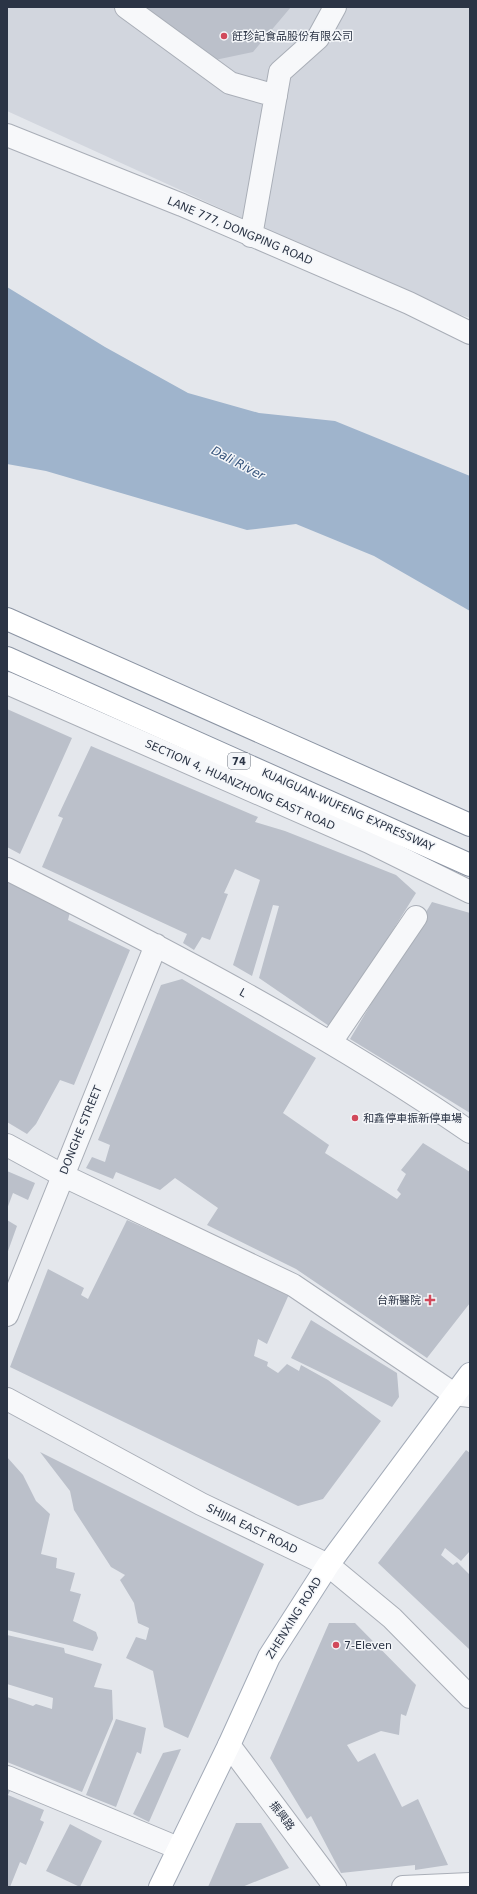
<svg xmlns="http://www.w3.org/2000/svg" width="477" height="1894" font-family="'DejaVu Sans','Noto Sans TC',sans-serif">
  <style>
    .built { fill: #d2d6de }
    .water { fill: #9fb4cc }
    .building { fill: #bbc0ca }
    .lines { fill: none; stroke-linecap: round; stroke-linejoin: round }
    .minor-casing { stroke: #a9aeb7; stroke-width: 24 }
    .major-casing { stroke: #a3abb8; stroke-width: 24 }
    .highway-casing { stroke: #8b94a3; stroke-width: 24 }
    .minor { stroke: #f7f8fa; stroke-width: 22 }
    .major { stroke: #fff; stroke-width: 22 }
    .highway { stroke: #fff; stroke-width: 22 }
    .poi-dot { fill: #d1495b; stroke: #f4f6f9; stroke-width: 1.5 }
    .labels { text-anchor: middle; dominant-baseline: central; stroke-width: 3; stroke-linejoin: round; paint-order: stroke }
    .shield { fill: #f4f6f9; stroke: #676e7b; stroke-width: 1 }
    .shield-label { font-size: 10px; font-weight: bold; fill: #2b3445 }
    .poi-label { font-size: 11px; fill: #2b3445; stroke: #f4f6f9; text-anchor: start }
    .street-label { font-size: 11px; fill: #2b3445; stroke: #f4f6f9 }
    .water-label { font-size: 12px; font-style: italic; fill: #34527a; stroke: #f4f6f9 }
  </style>
  <rect width="100%" height="100%" fill="#e4e7ec"/>
  <path class="built" d="M7 7H470V318L435 306 7 111Z"/>
  <path class="water" d="M7 287 105 347 188 393 259 413 335 421 470 476V611L374 556 296 524 247 530 46 471 7 464Z"/>
  <path class="building" d="M139 7H291L253 52 215 60Z
    M7 709 72 738 20 854 7 847Z
    M91 746 258 817 255 822 285 831 396 875 416 893 332 1028 259 978 279 906 273 905 252 976 233 965 260 880 235 869 224 893 228 894 210 940 202 937 194 950 183 943 187 934 42 867 63 818 58 816Z
    M7 878 70 912 68 920 130 950 74 1085 60 1080 36 1124 27 1134 7 1122Z
    M432 902 470 913V1113L350 1039Z
    M182 979 316 1058 283 1113 329 1145 325 1153 397 1199 401 1194 397 1190 406 1174 401 1170 423 1143 470 1172V1303L427 1358 296 1269 207 1225 218 1208 175 1178 160 1190 116 1172 113 1179 86 1168 92 1157 105 1162 110 1145 98 1140 161 985Z
    M7 1171 35 1183 28 1200 13 1193 7 1209Z
    M7 1220 17 1226 7 1254Z
    M127 1220 290 1292 267 1344 258 1339 254 1356 268 1362 267 1366 278 1373 287 1364 299 1371 301 1365 328 1380 381 1421 323 1499 298 1506 10 1367 48 1269 84 1288 81 1295 88 1299Z
    M311 1320 397 1373 399 1397 392 1407 291 1358Z
    M466 1450 470 1453V1554L469 1552 461 1561 445 1548 441 1555 453 1565 457 1562 469 1574 470 1573V1650L378 1563Z
    M40 1452 264 1564 188 1738 164 1727 153 1671 126 1658 136 1637 146 1640 149 1628 138 1623 134 1603 120 1580 125 1575 111 1567 74 1510 70 1491Z
    M7 1457 23 1475 36 1501 50 1514 41 1554 57 1558 56 1568 75 1573 70 1591 81 1594 73 1621 96 1632 98 1638 93 1651 7 1630Z
    M329 1623H355L416 1685 406 1716 401 1714 399 1735 381 1731 347 1745 358 1762 375 1753 402 1807 418 1799 448 1865 415 1870V1865L341 1873 311 1816 307 1819 270 1758Z
    M7 1635 64 1648 65 1653 102 1664 94 1687 112 1690 113 1719 82 1792 7 1762V1697L33 1706 36 1704 52 1709 53 1698 7 1684Z
    M116 1719 146 1728 141 1754 137 1752 116 1807 86 1795Z
    M181 1749 149 1822 133 1814 163 1753Z
    M7 1790 10 1791 8 1795 44 1810 40 1820 44 1822 26 1865 20 1862 10 1887H7Z
    M236 1823H261L289 1868 242 1887H208Z
    M70 1824 102 1841 80 1887 46 1871Z"/>
  <g class="lines">
    <g class="minor-casing">
      <path id="minor" d="M126 7 230 83 276 96
        M7 135 182 205 409 303 470 333
        M251 236 280 72 318 38 335 7
        M7 683 369 842 470 892
        M7 869C165 949 324 1031 470 1132
        M331 1042 416 917
        M7 1145 62 1175 293 1285 454 1394 470 1396
        M7 1315 156 945
        M7 1399 201 1504 328 1565 392 1618 470 1697
        M229 1745 335 1887
        M7 1777 178 1848
        M403 1887 470 1884"/>
    </g>
    <g class="major-casing">
      <path id="major" d="M160 1887 229 1745 269 1657 328 1565 470 1374"/>
    </g>
    <g class="highway-casing">
      <path id="highway" d="M7 619 470 825
        M7 658 470 865"/>
    </g>
    <use href="#minor" class="minor"/>
    <use href="#major" class="major"/>
    <use href="#highway" class="highway"/>
  </g>
  <g class="poi-dot">
    <circle cx="224" cy="36" r="4"/>
    <circle cx="355" cy="1118" r="4"/>
    <path d="M428 1294h4v4h4v4h-4v4h-4v-4h-4v-4h4z"/>
    <circle cx="336" cy="1645" r="4"/>
  </g>
  <g class="labels">
    <rect class="shield" x="228" y="753" width="22" height="16" rx="3"/>
    <g class="shield-label">
      <text x="239" y="761">74</text>
    </g>
    <g class="poi-label">
      <text x="232" y="36">飪珍記食品股份有限公司</text>
      <text x="363" y="1118">和鑫停車振新停車場</text>
      <text x="421" y="1300" text-anchor="end">台新醫院</text>
      <text x="344" y="1645">7-Eleven</text>
    </g>
    <g class="street-label">
      <text transform="translate(240 231) rotate(23)">LANE 777, DONGPING ROAD</text>
      <text transform="translate(240 785) rotate(24)">SECTION 4, HUANZHONG EAST ROAD</text>
      <text transform="translate(348 810) rotate(24)">KUAIGUAN-WUFENG EXPRESSWAY</text>
      <text transform="translate(243 993) rotate(29)">L</text>
      <text transform="translate(81 1130) rotate(-68)">DONGHE STREET</text>
      <text transform="translate(252 1529) rotate(26)">SHIJIA EAST ROAD</text>
      <text transform="translate(294 1618) rotate(-58)">ZHENXING ROAD</text>
      <text transform="translate(282 1816) rotate(53)">振興路</text>
    </g>
    <g class="water-label">
      <text transform="translate(238 463) rotate(28)">Dali River</text>
    </g>
  </g>
  <rect width="477" height="1894" fill="none" stroke="#2b3445" stroke-width="16"/>
</svg>
